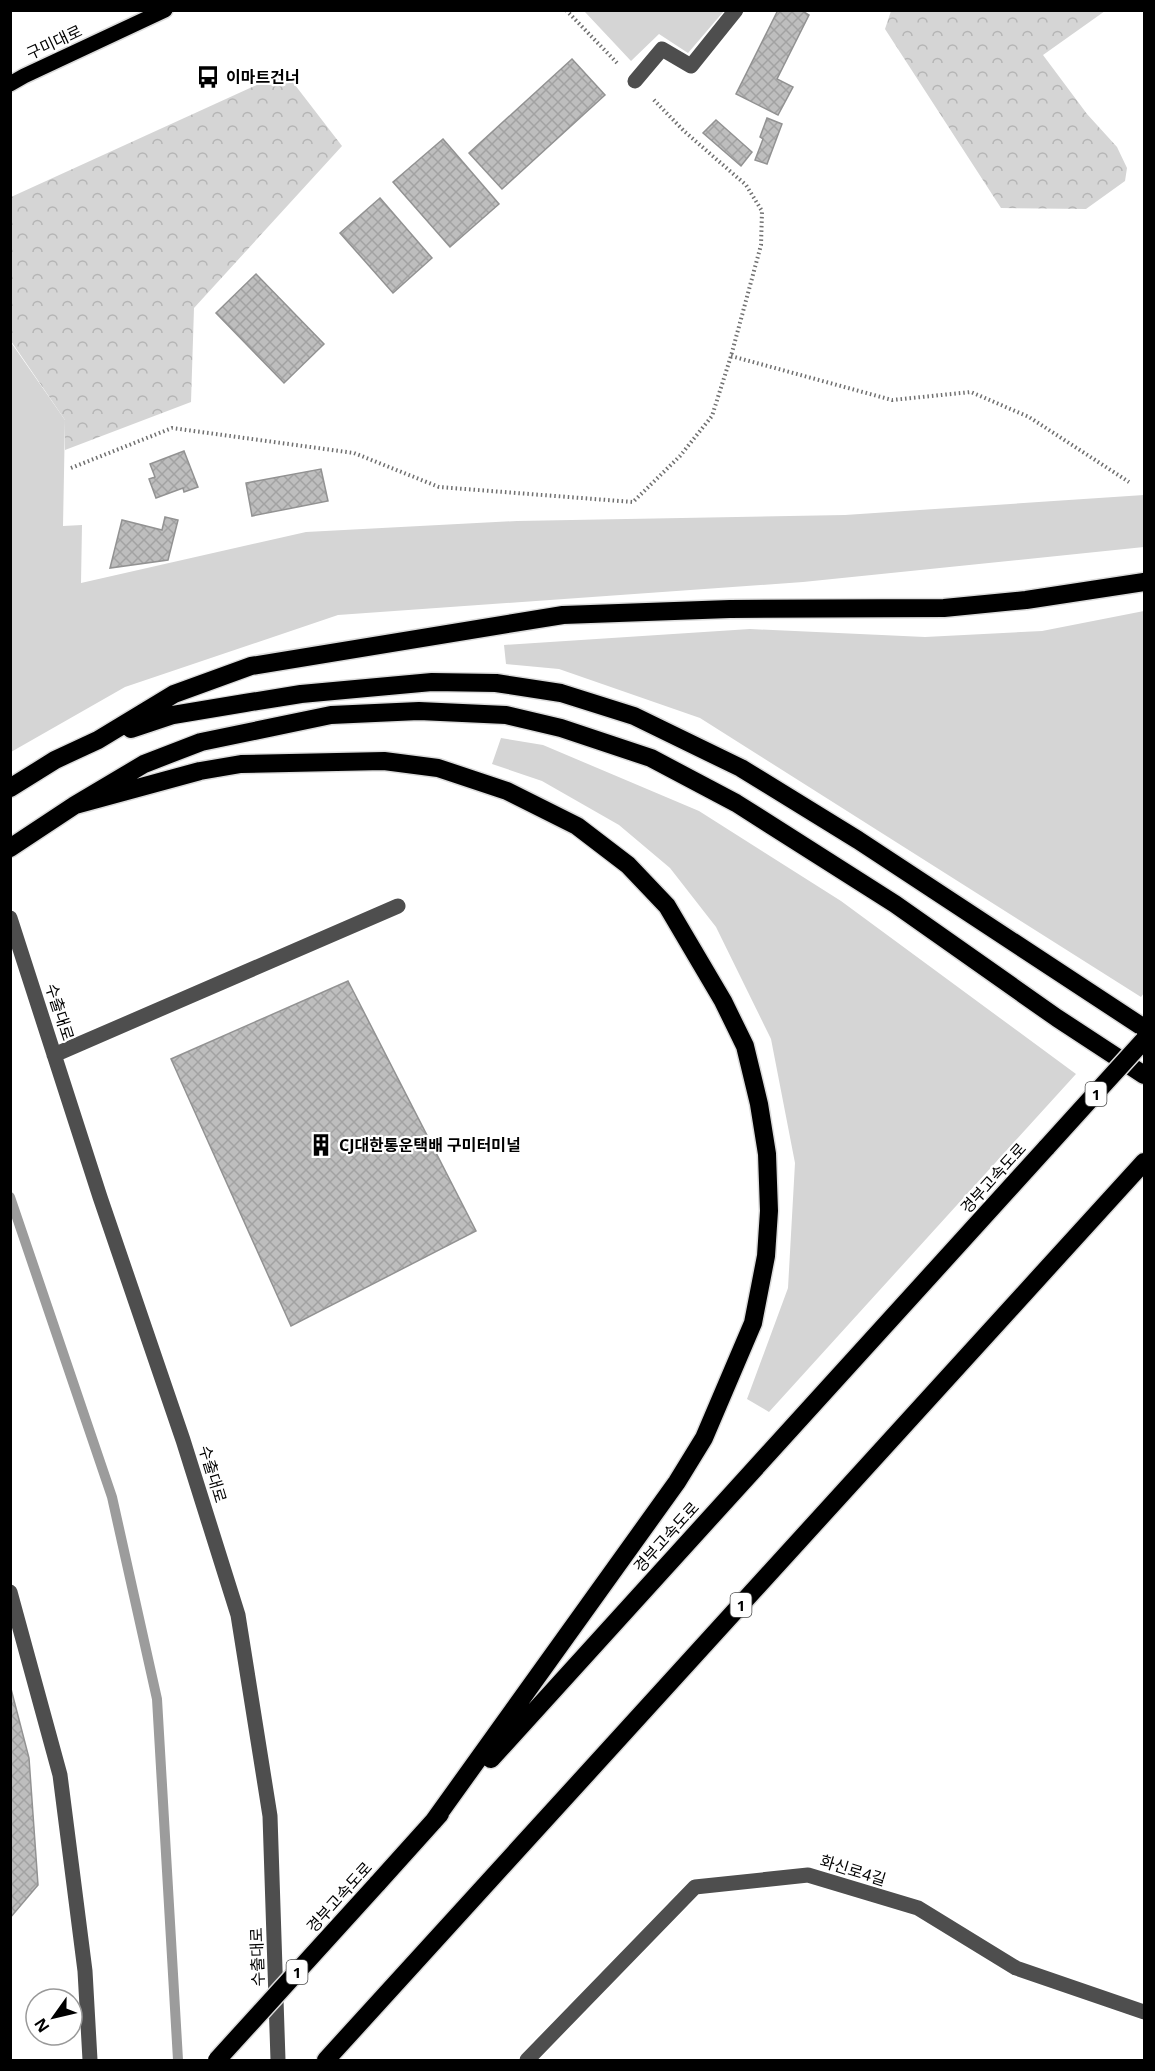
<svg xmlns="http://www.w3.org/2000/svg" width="1155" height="2071" font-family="'Noto Sans','Noto Sans KR',sans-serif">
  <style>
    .grass { fill: #d5d5d5 }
    .forest { fill: url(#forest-crowns) }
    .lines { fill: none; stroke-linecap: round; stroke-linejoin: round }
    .stream { stroke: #9c9c9c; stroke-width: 10 }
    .building { fill: url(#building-cross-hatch); stroke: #929292; stroke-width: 1.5 }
    .major-casing { stroke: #dbdbdb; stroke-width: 18 }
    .highway-casing { stroke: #dbdbdb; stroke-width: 21 }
    .path { stroke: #707070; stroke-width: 4; stroke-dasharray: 1.5 3; stroke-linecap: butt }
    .minor { stroke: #4e4e4e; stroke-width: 15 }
    .major { stroke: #000; stroke-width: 15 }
    .highway { stroke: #000; stroke-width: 18 }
    .highway-bridge-casing { stroke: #dbdbdb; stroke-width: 21; stroke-linecap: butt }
    .highway-bridge { stroke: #000; stroke-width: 18 }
    .labels { text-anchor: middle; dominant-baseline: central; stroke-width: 4.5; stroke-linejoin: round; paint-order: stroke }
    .shield { fill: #fff; stroke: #4c4c4c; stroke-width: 1.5 }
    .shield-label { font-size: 15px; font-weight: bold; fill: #000 }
    .street-label { font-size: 16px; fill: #000; stroke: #fff }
    .poi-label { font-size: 16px; font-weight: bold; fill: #000; stroke: #fff; text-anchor: start }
  </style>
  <defs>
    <pattern id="forest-crowns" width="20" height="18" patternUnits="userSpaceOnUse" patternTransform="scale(1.5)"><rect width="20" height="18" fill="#d5d5d5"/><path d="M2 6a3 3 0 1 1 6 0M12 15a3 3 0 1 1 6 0" fill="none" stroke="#b5b5b5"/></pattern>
    <pattern id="building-cross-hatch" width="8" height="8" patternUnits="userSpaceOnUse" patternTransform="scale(1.5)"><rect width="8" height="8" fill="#bebebe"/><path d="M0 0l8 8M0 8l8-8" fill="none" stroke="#a2a2a2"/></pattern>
  </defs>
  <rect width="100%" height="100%" fill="#fff"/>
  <path class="grass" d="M587 11 724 10V11L688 53 659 34 631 61 585 12Z
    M10 341 65 420 63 526 82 525 81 583 306 532 517 521 845 515 1144 495V547L803 582 338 615 125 687 11 752Z
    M1144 611V993L1141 997 700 718 559 669 506 664 504 645 750 629 925 637 1042 631Z
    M501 738 543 745 699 811 841 901 1076 1074 769 1412 747 1399 788 1288 795 1163 771 1039 716 927 670 868 619 825 542 781 492 764Z"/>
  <path class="forest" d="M891 11H1105L1043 55 1087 114 1117 147 1127 168 1125 181 1086 209 1001 208 885 29Z
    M285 72 342 146 194 308 191 402 65 450V420L11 341V197Z"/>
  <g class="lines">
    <path class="stream" d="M10 1197 112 1497 157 1699 178 2060"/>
  </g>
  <path class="building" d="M778 10H801L809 15 777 79 793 87 778 115 736 94Z
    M572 59 605 95 502 189 469 153Z
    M767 118 782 124 767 164 755 160 763 139 760 137Z
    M716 120 752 152 741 166 703 133Z
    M443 139 499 204 450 247 393 182Z
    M380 198 432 258 393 293 340 233Z
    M256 274 324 344 284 383 216 313Z
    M184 451 198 487 184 492 183 488 156 498 149 479 155 477 150 464Z
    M321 469 328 501 252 516 246 483Z
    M165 517 178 520 168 560 110 568 122 520 162 530Z
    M348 981 476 1231 291 1326 171 1059Z
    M10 1685 29 1758 38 1885 10 1918Z"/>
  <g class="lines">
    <g class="major-casing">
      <path id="major" d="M10 84 24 76 165 10"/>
    </g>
    <g class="highway-casing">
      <path id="highway" d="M131 729 173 715 245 703 301 694 432 682 496 683 561 693 634 716 741 768 858 840 1144 1028
        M10 788 55 760 98 740 174 694 251 666 563 615 730 609 944 608 1026 600 1144 582
        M75 805 200 771 241 764 384 761 438 768 507 791 577 826 628 865 667 906 723 1001 745 1046 759 1104 767 1154 769 1211 766 1256 753 1323 704 1438 677 1482 433 1822
        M10 848 75 805 144 764 201 742 331 715 419 711 506 715 561 728 651 758 736 803 895 904 1057 1018 1144 1075
        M491 1759 1047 1147
        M377 1884 440 1814
        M326 2060 1144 1162"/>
    </g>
    <path class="path" d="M566 10 618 64
      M731 356 892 400 971 392 1029 417 1129 482
      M71 468 172 428 354 453 439 487 633 502 680 456 712 416 731 356 761 245 762 211 746 185 684 131 653 99"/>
    <path class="minor" d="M635 81 662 49 691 66 736 10
      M10 918 100 1197 183 1440 238 1615 270 1816 278 2060
      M54 1055 398 906
      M10 1592 60 1775 85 1971 90 2060
      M527 2060 695 1887 808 1875 918 1908 1016 1968 1144 2012"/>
    <use href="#major" class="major"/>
    <use href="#highway" class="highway"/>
    <g class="highway-bridge-casing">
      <path id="highway-bridge" d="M1047 1147 1144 1040
        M217 2060 377 1884"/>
    </g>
    <use href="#highway-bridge" class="highway-bridge"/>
  </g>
  <defs>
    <g id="bus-bare" transform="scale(1.8)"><path d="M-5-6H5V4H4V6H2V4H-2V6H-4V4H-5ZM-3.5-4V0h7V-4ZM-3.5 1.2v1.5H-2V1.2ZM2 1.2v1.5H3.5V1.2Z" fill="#000" stroke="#fff" stroke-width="2.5" paint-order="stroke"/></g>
    <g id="building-bare" transform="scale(1.8)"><path d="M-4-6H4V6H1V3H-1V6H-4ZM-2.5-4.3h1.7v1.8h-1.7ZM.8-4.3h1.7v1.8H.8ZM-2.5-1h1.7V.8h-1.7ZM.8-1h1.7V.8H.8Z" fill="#000" stroke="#fff" stroke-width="2.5" paint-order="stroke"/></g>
  </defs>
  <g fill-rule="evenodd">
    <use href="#bus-bare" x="208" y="77"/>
    <use href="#building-bare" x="321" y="1145"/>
  </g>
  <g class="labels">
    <g class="shield">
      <rect x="1085.5" y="1082" width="21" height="24" rx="4.5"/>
      <rect x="730.5" y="1593" width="21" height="24" rx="4.5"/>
      <rect x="286.5" y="1960" width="21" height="24" rx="4.5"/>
    </g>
    <g class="shield-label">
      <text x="1096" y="1094">1</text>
      <text x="741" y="1605">1</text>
      <text x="297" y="1972">1</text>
    </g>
    <g class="street-label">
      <text transform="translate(54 42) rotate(-25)">구미대로</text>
      <text transform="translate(60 1012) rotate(72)">수출대로</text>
      <text transform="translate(993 1178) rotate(-48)">경부고속도로</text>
      <text transform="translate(213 1474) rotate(73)">수출대로</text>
      <text transform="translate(666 1537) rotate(-48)">경부고속도로</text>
      <text transform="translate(853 1870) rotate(17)">화신로4길</text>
      <text transform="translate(339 1897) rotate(-48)">경부고속도로</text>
      <text transform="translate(257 1957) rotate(-92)">수출대로</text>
    </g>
    <g class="poi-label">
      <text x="226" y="77">이마트건너</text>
      <text x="339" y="1145">CJ대한통운택배 구미터미널</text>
    </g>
  </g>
  <rect width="1155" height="2071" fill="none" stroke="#000000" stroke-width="24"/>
  <g transform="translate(54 2017) rotate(236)"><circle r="28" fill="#ffffff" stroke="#999999" stroke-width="1.5"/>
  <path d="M0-4.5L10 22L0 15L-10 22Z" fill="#000000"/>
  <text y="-9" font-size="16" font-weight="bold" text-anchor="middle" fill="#000000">N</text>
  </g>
</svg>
